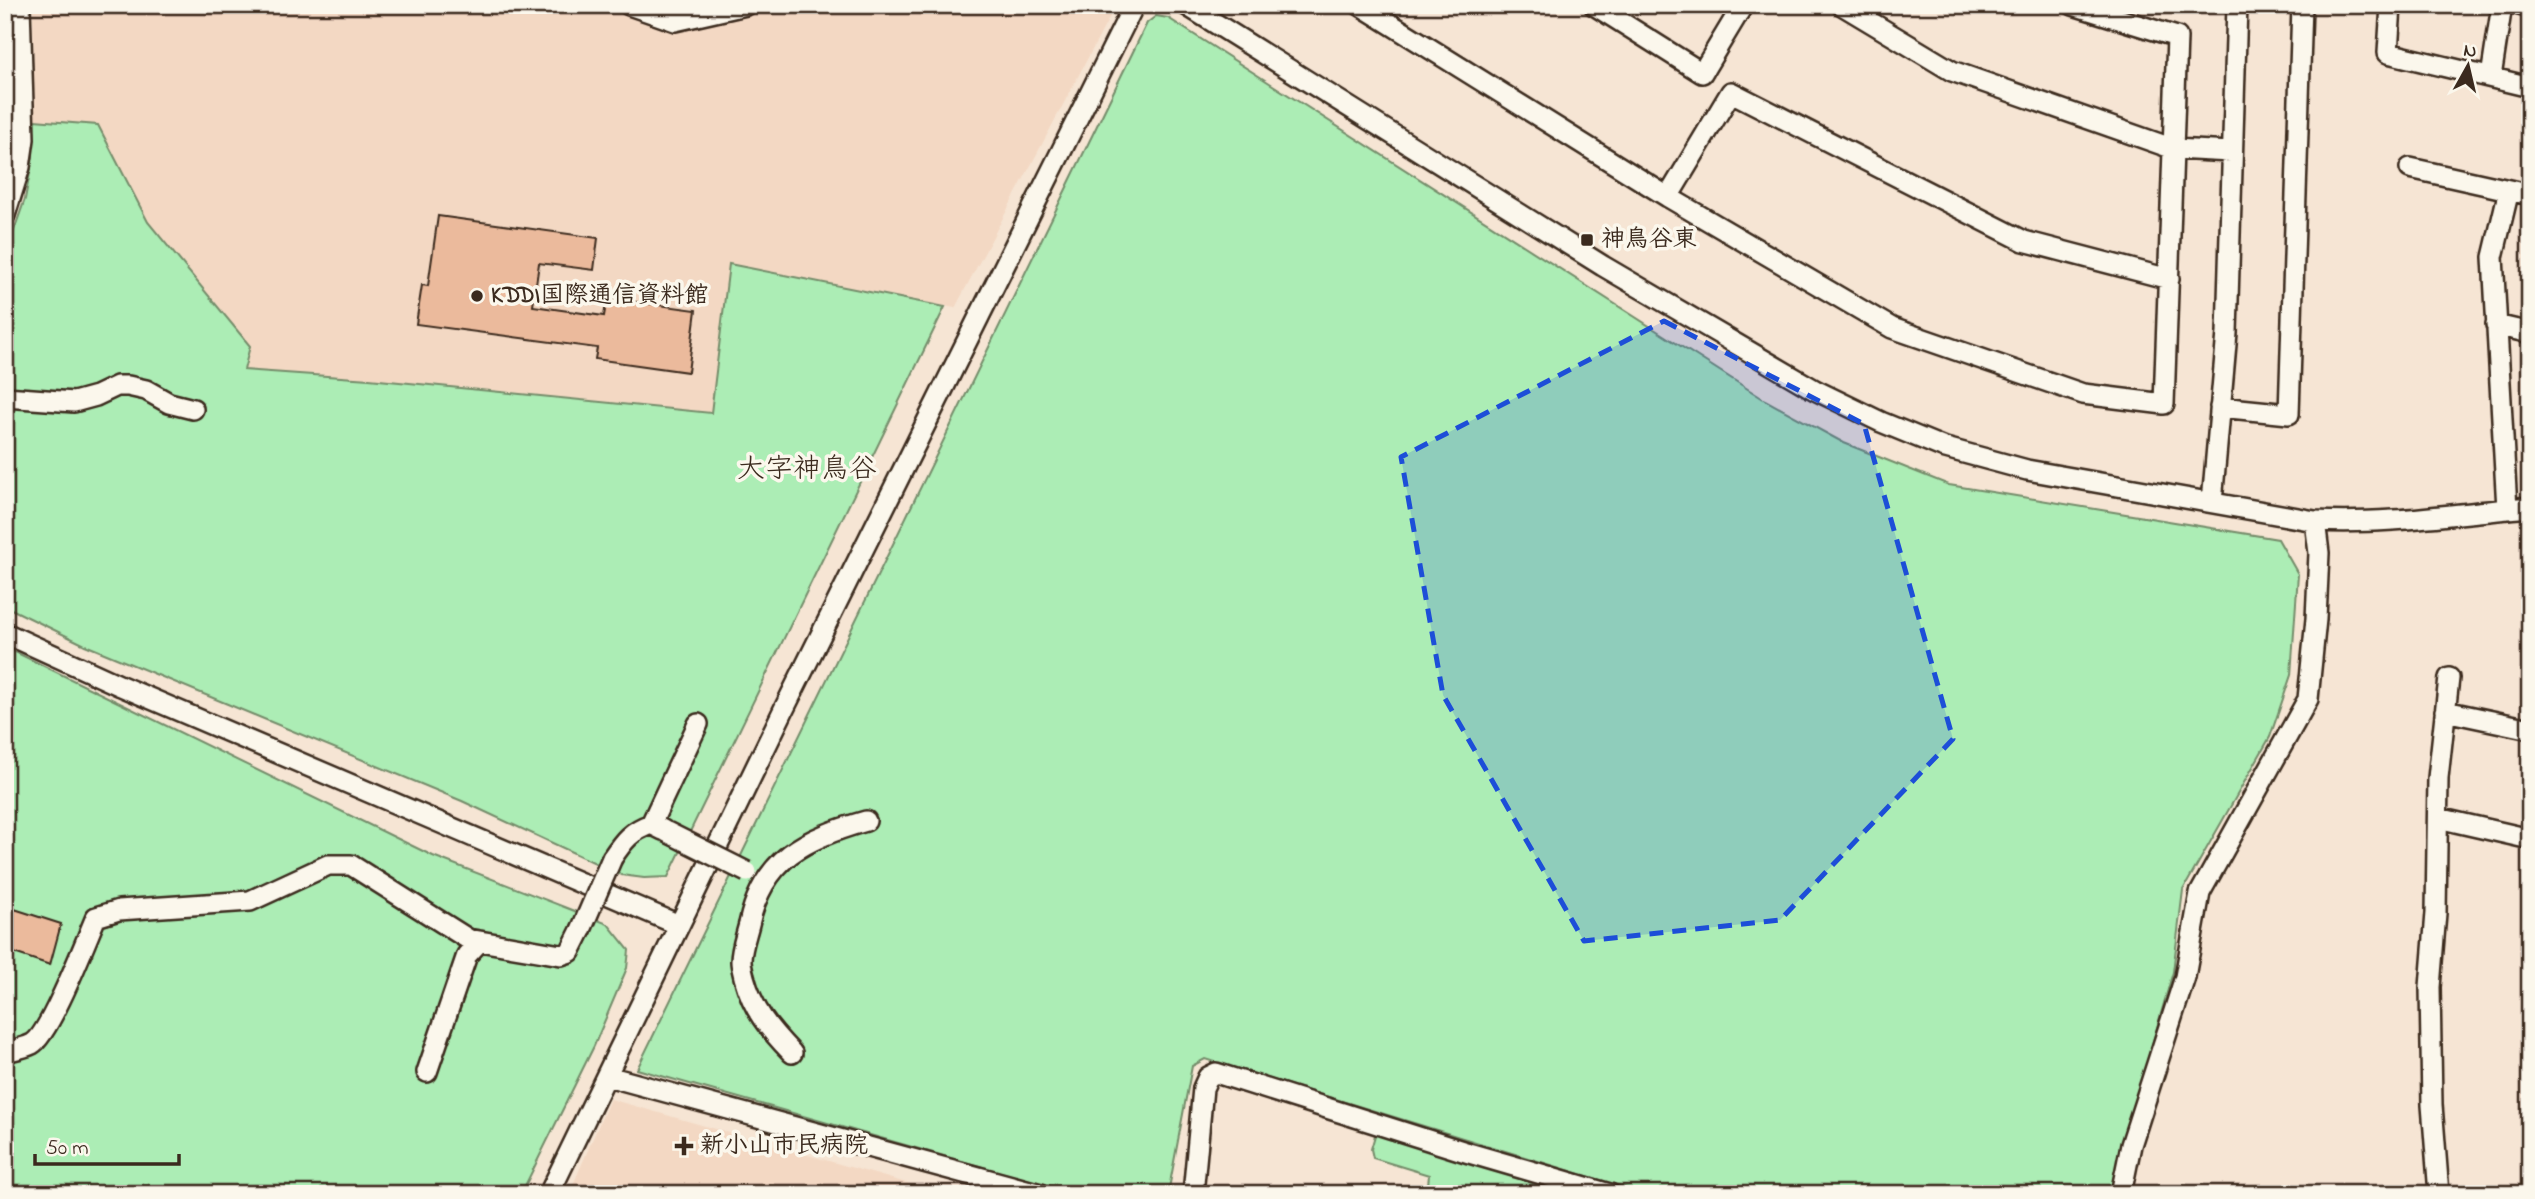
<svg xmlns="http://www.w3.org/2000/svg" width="2535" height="1199" font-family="'Indie Flower','Klee One',sans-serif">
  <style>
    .built { fill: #f3d8c3 }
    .green { fill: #acedb5; stroke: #748c6a; stroke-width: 2 }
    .building { fill: #ebba9c; stroke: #3b2a1e; stroke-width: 2 }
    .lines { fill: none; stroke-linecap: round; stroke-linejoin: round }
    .minor-casing { stroke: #3b2a1e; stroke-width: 24 }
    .minor { stroke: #fbf7ec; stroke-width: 19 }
    .minor-bridge-casing { stroke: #3b2a1e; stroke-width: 24; stroke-linecap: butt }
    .minor-bridge { stroke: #fbf7ec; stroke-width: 19 }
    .marked { fill: #1d4ed8; fill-opacity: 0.2; stroke: #1d4ed8; stroke-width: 5; stroke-dasharray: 14 9; stroke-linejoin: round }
    .poi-dot { fill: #3b2a1e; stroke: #fbf7ec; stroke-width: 2.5 }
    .labels { text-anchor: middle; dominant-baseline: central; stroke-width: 7; stroke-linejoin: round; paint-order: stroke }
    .poi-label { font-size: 24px; font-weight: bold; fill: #3b2a1e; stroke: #fbf7ec; text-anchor: start }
    .quarter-label { font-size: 28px; fill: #3b2a1e; stroke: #fbf7ec }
  </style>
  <rect width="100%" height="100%" fill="#f6e5d4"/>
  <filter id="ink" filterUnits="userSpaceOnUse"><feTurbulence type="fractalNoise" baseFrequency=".0143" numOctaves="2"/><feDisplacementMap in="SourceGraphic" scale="14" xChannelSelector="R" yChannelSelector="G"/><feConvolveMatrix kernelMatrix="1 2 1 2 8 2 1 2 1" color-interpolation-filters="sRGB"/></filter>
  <g filter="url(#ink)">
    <path class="built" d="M33 5H1116L955 308 730 264 711 413 369 379 244 370 250 346 148 222 98 125 34 120Z
      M610 1099 945 1194H569Z"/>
    <path class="green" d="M1156 16 1168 18 1765 400 1844 443 1949 485 2278 539 2298 574 2291 675 2270 737 2183 890 2173 972 2109 1194H1646L1205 1059 1192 1066 1168 1194H1078L637 1069 1147 23Z
      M34 120 98 125 148 222 250 346 244 370 369 379 711 413 729 264 945 307 668 877 644 878 621 875 462 801 85 645 5 606V256L25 199 33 157Z
      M5 647 433 856 608 924 629 950 627 968 594 1046 521 1194H5Z
      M1376 1132 1574 1194H1427L1429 1175 1373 1158 1371 1149Z"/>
    <path class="building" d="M438 216 598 238 594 270 539 263 533 306 604 316 607 298 696 310 688 372 595 359 597 348 416 324 422 285 428 286Z
      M5 906 61 924 50 965 5 950Z"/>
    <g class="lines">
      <g class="minor-casing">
        <path id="minor" d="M629 5 675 21 746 5
          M1186 5 1603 266 1815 390 1881 422 1942 447 2027 470 2315 521C2386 525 2458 513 2530 507
          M1360 5 1668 197 1892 328 2083 394 2164 404 2177 37 2073 5
          M1594 5 1702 73 1743 5
          M1842 5 1952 71 2174 149 2231 152
          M2391 5 2388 53 2530 87
          M2519 5 2530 8
          M2491 77 2502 5
          M2410 168 2509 190 2493 257 2507 509
          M2509 190 2530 195
          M1668 197 1731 92 2024 241 2169 279
          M5 215 20 167 24 139 20 5
          M2496 325 2530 333
          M5 397 74 402 96 396 117 386H128L146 390 169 403 193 409
          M2220 407 2289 414 2302 5
          M2212 502 2227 333 2237 5
          M5 633 121 686 679 925
          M2445 711 2530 729
          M2438 818 2530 839
          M651 824 698 724
          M612 858C624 840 631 831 651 824L663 830
          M5 1052C13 1050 24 1048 32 1044 50 1034 86 940 96 917L119 910 250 901 328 865H351L468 939 561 955 570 952 581 930
          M792 1053C768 1028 753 1010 744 977 743 972 741 966 741 961 741 949 746 936 749 924 763 858 806 838 866 821
          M427 1072 467 955 480 941
          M607 1076 1041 1194
          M549 1194 784 709 1134 5
          M1193 1194 1203 1088 1208 1077 1216 1073 1469 1153 1610 1194
          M2121 1194 2131 1145 2185 977 2200 893 2308 699 2316 619 2319 553 2315 521
          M2439 1194 2432 1105 2430 987 2436 913 2438 778 2449 678"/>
      </g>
      <use href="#minor" class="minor"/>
      <g class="minor-bridge-casing">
        <path id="minor-bridge" d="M667 832 747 872
          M581 930 612 858"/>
      </g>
      <use href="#minor-bridge" class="minor-bridge"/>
    </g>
  </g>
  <path class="marked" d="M1664 321 1864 424 1953 739 1780 920 1584 941 1443 695 1401 457Z"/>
  <g class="poi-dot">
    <rect x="1580" y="233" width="14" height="14" rx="3.5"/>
    <circle cx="477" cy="296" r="7"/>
    <path d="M680.5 1135.5h7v7h7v7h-7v7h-7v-7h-7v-7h7z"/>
  </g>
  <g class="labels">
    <g class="poi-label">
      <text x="1601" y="240">神鳥谷東</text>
      <text x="491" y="296">KDDI国際通信資料館</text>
      <text x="700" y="1146">新小山市民病院</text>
    </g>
    <g class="quarter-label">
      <text x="807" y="470">大字神鳥谷</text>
    </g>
  </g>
  <rect width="2535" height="1199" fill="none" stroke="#fbf7ec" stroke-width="28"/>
  <rect x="14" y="14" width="2507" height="1171" fill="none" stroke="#3b2a1e" stroke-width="2.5" filter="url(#ink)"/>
  <g transform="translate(2468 66) rotate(8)" stroke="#fbf7ec" stroke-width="5" paint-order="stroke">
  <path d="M0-5L12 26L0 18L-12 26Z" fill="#3b2a1e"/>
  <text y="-10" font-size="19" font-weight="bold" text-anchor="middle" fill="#3b2a1e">N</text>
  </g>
  <path d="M35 1154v10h144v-10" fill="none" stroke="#3b2a1e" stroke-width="3.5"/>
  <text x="46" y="1154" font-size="21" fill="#3b2a1e" stroke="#fbf7ec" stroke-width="5" paint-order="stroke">50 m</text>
</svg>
